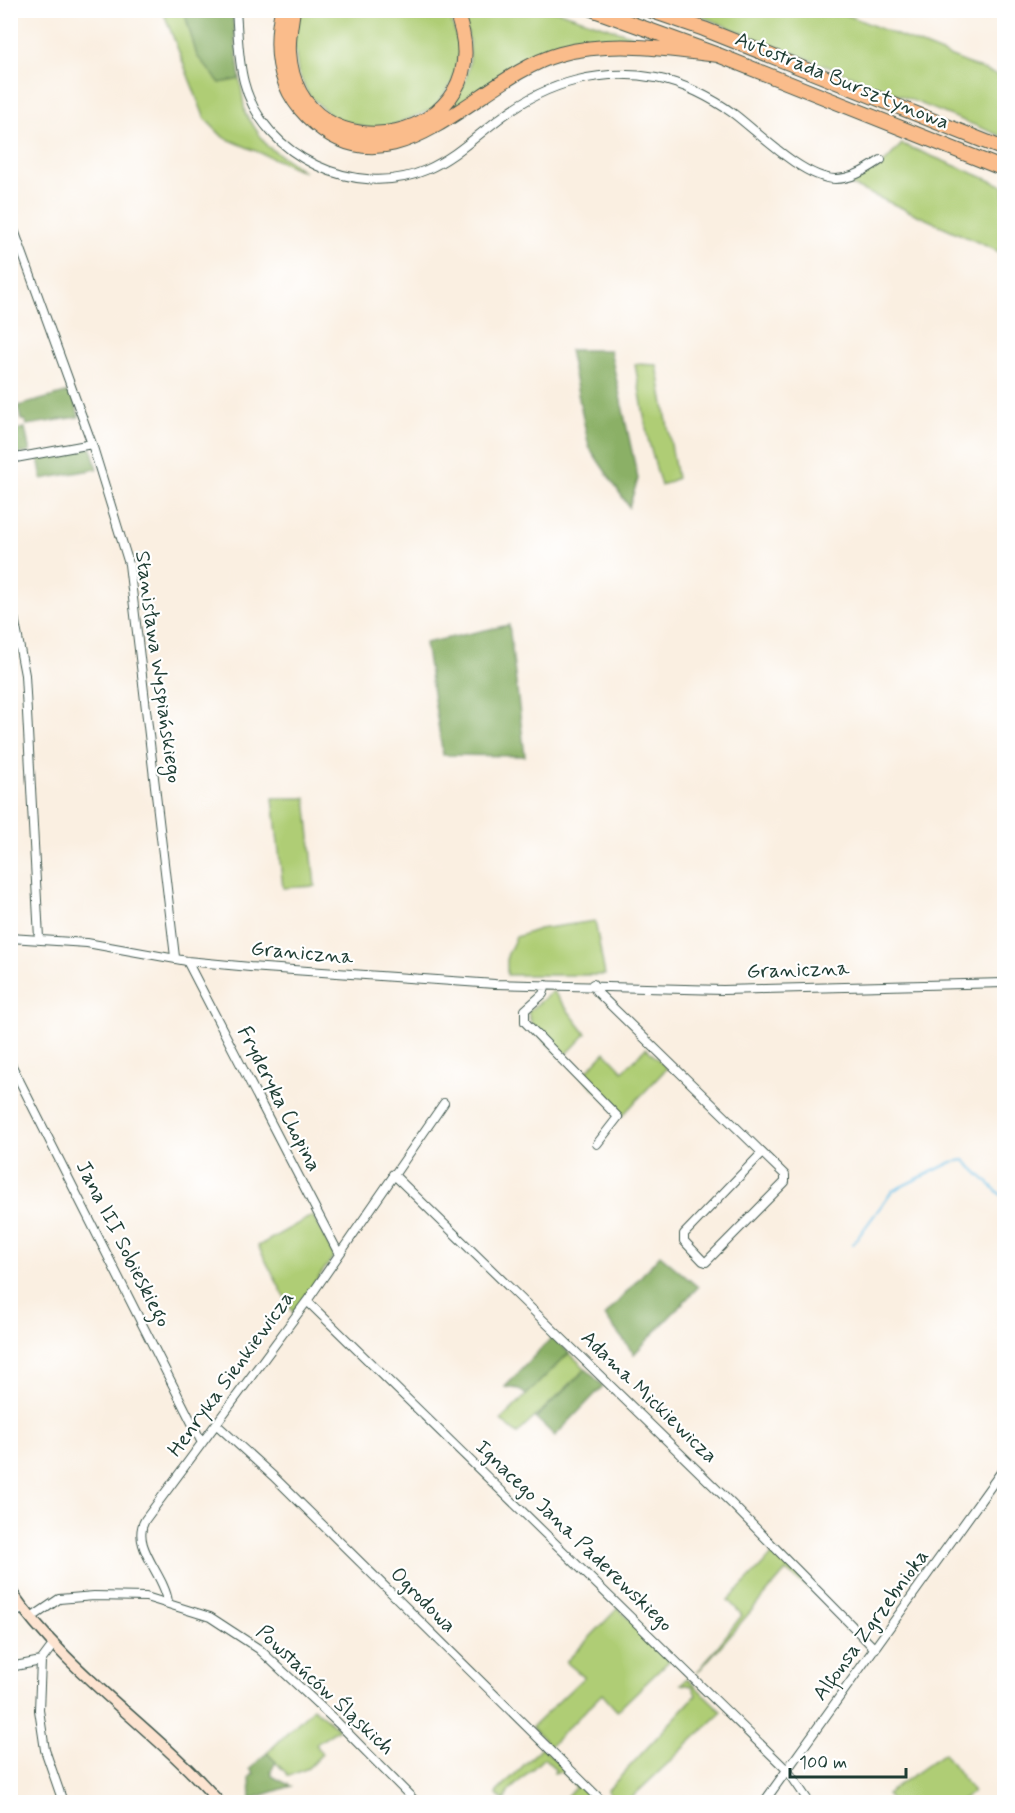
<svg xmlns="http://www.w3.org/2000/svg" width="1015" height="1813" font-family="Mynerve,sans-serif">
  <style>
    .green { fill: #afcd74; stroke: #678554; stroke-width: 1.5 }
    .forest { fill: #8bb066; stroke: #55764d; stroke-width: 1.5 }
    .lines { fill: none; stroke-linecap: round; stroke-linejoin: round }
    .stream { stroke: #69bfe6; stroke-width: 2 }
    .street-casing { stroke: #40584e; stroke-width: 10 }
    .secondary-casing { stroke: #40584e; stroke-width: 13 }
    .highway-casing { stroke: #40584e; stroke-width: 16 }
    .street { stroke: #fff; stroke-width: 8 }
    .secondary { stroke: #fde4d1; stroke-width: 10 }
    .highway { stroke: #fabc8b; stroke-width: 14 }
    .labels { text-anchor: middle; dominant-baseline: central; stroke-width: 4.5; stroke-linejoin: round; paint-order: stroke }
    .street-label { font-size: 21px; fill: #1f3d34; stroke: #fff }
  </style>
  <rect width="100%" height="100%" fill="#fff"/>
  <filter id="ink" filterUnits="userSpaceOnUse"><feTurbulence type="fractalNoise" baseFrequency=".0167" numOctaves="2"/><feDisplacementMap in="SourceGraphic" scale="12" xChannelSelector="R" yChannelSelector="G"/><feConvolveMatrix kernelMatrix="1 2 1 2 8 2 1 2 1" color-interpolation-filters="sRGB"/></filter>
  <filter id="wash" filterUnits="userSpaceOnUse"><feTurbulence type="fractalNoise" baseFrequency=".008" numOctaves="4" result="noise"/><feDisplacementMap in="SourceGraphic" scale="24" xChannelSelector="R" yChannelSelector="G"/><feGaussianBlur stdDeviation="1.35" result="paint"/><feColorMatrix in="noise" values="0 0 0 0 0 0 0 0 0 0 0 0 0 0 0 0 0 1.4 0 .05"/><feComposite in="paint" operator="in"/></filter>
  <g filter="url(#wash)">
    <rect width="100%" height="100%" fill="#faefe1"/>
    <path class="green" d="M163 11H184L197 56 220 83 240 79 245 113 267 146 305 172 223 137 205 119Z
      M286 11H289C259 207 524 152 460 11H557L652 42C611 39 571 43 532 59 465 88 388 191 312 116 282 86 280 50 286 11Z
      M298 11H449L460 50 452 83 433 109 379 131 334 119 308 94 298 72 294 41Z
      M688 11H837L1004 78V137Z
      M902 144 1004 186V254L844 182 879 168Z
      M635 364 657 365 677 478 661 486 648 439Z
      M273 798H306L315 886 283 888Z
      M595 921 605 975H507V956L516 937 539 929Z
      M553 991 586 1034 563 1058C550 1045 531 1032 528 1012Z
      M646 1048 667 1068 622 1116 582 1076 605 1052 623 1071Z
      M313 1215 334 1256 293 1313 258 1246Z
      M569 1353 586 1369 517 1434 501 1420Z
      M775 1552 811 1587 808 1588 786 1571 697 1673 742 1615 728 1600Z
      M618 1608 670 1660 617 1711 602 1694 550 1746 532 1727 584 1677 566 1662Z
      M687 1678 722 1712 627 1802H617L607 1791 696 1695 692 1686 681 1684Z
      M313 1708 339 1729 316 1744 322 1754 308 1768 289 1776 267 1753Z
      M542 1747 598 1802H562L576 1787 562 1771 554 1773 555 1769 544 1758 509 1791 504 1801 496 1793Z
      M944 1753 973 1792 958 1802H892L886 1794Z"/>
    <path class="forest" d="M184 11H232L240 79 220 83 197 56Z
      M569 350H610L638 479 629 507 589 447Z
      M73 391 79 417 27 425 25 420H21L18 406Z
      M25 428 30 452 11 456V431Z
      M91 447 97 469 42 479 38 457Z
      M509 625 525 756 443 755 425 643Z
      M660 1255 698 1287 634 1354 605 1316Z
      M553 1336 569 1353 526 1395 519 1389 505 1387Z
      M586 1369 603 1386 555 1436 536 1418Z
      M267 1753 276 1762 271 1771 272 1776 291 1786 251 1799 250 1777 254 1773 250 1769Z"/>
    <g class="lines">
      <path class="stream" d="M853 1244 892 1191 952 1162 964 1160 1004 1198"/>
    </g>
  </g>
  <g filter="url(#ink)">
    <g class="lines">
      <g class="street-casing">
        <path id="street" d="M236 10C238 34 238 60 244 82 263 157 357 200 426 170 456 157 477 135 503 116 548 82 601 68 656 78 683 83 712 98 734 114 759 133 803 178 835 179 853 179 867 169 881 160
          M10 219 92 444 129 564 175 957
          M10 459 92 444
          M10 596 25 675 39 938
          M10 938 87 943 187 961 250 967 495 984 723 990 1004 983
          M187 961 339 1254
          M593 984 596 991 785 1175V1182L706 1262 703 1261 684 1241V1234L762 1153
          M546 985 543 994 525 1010V1022L618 1117 597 1144
          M10 1062 202 1443
          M393 1174 732 1504 875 1649
          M307 1301 788 1771 809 1802
          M217 1425 273 1476 603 1802
          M168 1602C165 1575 130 1546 145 1520L307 1301 444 1103
          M10 1614 24 1609
          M31 1618 59 1599 94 1596 146 1597 210 1617 259 1649 338 1723 416 1802
          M53 1645 41 1661 39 1710 45 1750 63 1802
          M10 1667 41 1661
          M764 1802 1004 1468"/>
      </g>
      <g class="secondary-casing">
        <path id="secondary" d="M10 1590C67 1674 154 1727 219 1802"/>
      </g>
      <g class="highway-casing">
        <path id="highway" d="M282 10C274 49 278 87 307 116 394 203 476 77 560 54 613 40 665 49 718 55
          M293 10C291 24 288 38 289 52 298 186 511 143 455 10
          M594 10 718 55 1004 169
          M649 10 704 29 1004 149"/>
      </g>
      <use href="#street" class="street"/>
      <use href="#secondary" class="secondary"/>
      <use href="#highway" class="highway"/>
    </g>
  </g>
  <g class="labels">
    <g class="street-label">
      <text transform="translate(842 81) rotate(22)">Autostrada Bursztynowa</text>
      <text transform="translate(158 667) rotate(82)">Stanisława Wyspiańskiego</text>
      <text transform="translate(302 953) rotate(5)">Graniczna</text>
      <text transform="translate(798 970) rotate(-2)">Graniczna</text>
      <text transform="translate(279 1099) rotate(63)">Fryderyka Chopina</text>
      <text transform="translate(123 1244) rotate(63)">Jana III Sobieskiego</text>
      <text transform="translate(231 1374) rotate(-54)">Henryka Sienkiewicza</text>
      <text transform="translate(649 1397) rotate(44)">Adama Mickiewicza</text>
      <text transform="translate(574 1536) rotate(44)">Ignacego Jana Paderewskiego</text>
      <text transform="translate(423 1600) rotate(45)">Ogrodowa</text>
      <text transform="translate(871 1625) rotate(-54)">Alfonsa Zgrzebnioka</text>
      <text transform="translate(325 1690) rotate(43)">Powstańców Śląskich</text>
    </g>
  </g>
  <rect width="1015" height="1813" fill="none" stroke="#fff" stroke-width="36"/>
  <path d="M790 1768v9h116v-9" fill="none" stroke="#1f3d34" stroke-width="3"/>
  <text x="799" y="1768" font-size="18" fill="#1f3d34" stroke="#ffffff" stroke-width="4.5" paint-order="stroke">100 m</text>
</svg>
